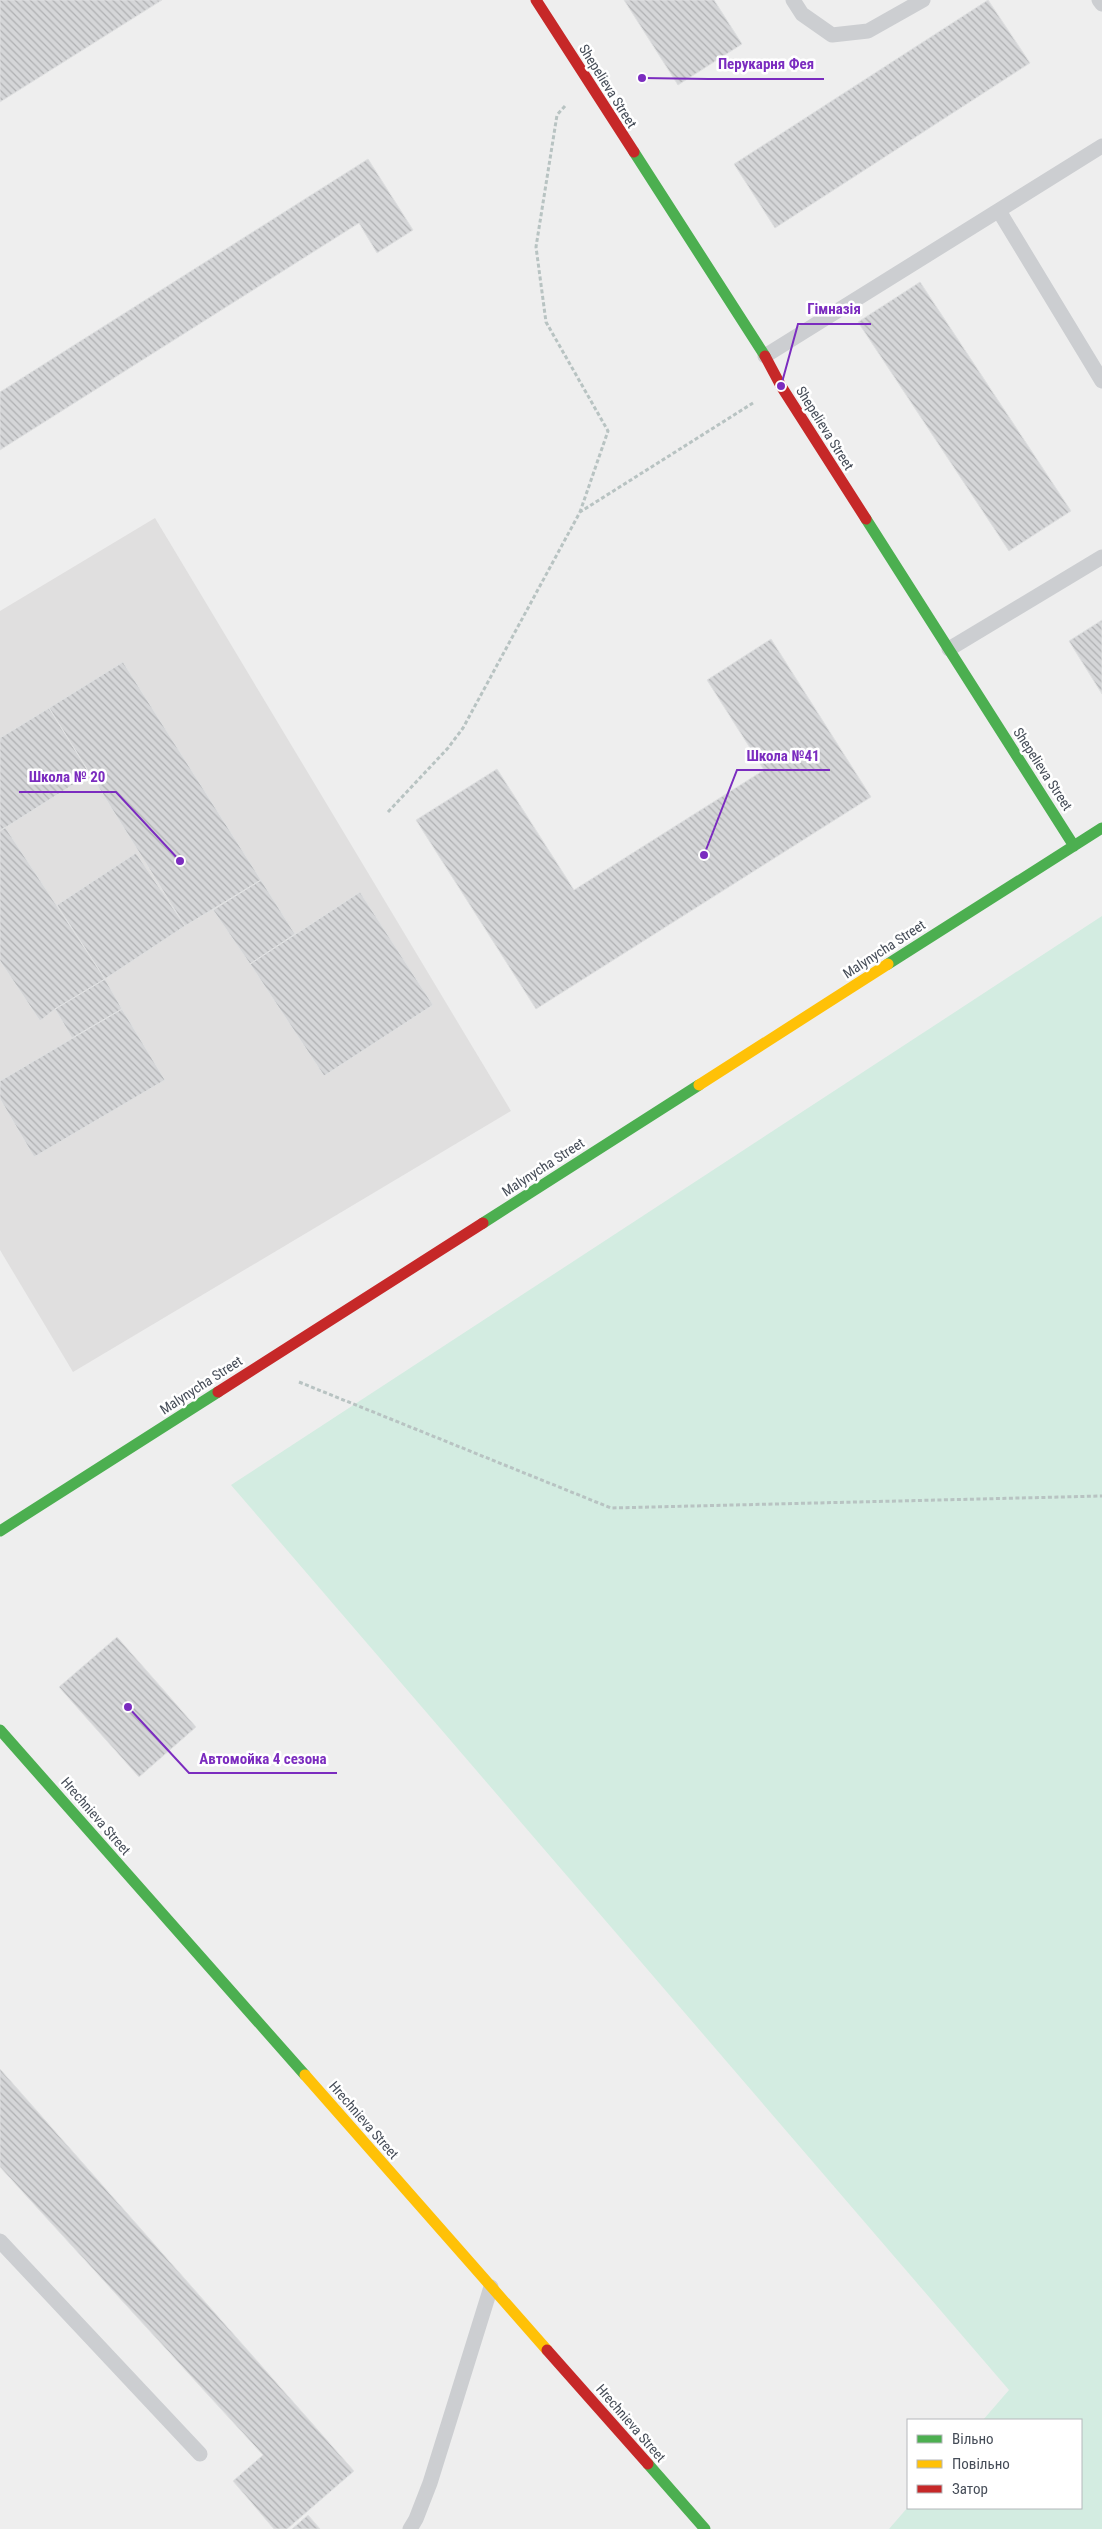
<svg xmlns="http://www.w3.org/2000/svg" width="1102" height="2529" font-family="'Roboto Condensed',sans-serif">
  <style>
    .education { fill: #e0dfdf }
    .green { fill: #d3ece1 }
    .building { fill: url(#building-back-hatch); stroke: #dfe0e1 }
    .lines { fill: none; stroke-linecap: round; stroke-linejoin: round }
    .path { stroke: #b8c3c2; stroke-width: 3; stroke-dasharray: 4 2.5; stroke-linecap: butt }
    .lane { stroke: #ccced1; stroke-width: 15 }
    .fast { stroke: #4caf50; stroke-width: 11 }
    .slow { stroke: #ffc107; stroke-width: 11 }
    .jam { stroke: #c62828; stroke-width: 11 }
    .labels { text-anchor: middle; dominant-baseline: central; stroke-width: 5; stroke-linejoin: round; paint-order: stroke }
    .street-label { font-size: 14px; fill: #464d58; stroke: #fff }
    .leader { fill: none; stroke: #7b2cbf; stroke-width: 2 }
    .callout-dot { fill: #7b2cbf; stroke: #fff; stroke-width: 2 }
    .callout-label { font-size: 15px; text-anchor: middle; font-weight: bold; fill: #7b2cbf; stroke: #fff; stroke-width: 5; stroke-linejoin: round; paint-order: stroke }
  </style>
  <defs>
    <pattern id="building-back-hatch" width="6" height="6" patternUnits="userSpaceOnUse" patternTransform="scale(1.25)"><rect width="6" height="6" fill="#d5d6d8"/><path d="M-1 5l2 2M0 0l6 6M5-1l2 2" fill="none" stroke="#afb0b2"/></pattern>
  </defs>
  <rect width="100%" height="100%" fill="#eee"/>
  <path class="education" d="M155 518 511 1111 73 1372 0 1250V611Z"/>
  <path class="green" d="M1102 916V2529H889L908 2507 1081 2508V2420H983L1009 2390 231 1485Z"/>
  <path class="building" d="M0 0H162L0 102Z
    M624 0H714L742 44 678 85Z
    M988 0 1030 63 775 228 734 164Z
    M368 159 413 230 377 253 359 223 0 450V392Z
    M920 282 1071 511 1009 551 858 322Z
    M1102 620V694L1069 641Z
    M771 639 871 797 536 1009 416 820 497 769 574 890 764 770 707 680Z
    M123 662 261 880 185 926 49 708Z
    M49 708 90 774 0 831V738Z
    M5 827 105 979 55 1009 40 1021 0 961V831Z
    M136 853 185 926 105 979 57 905Z
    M261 880 295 934 250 964 213 910Z
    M360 892 433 1005 324 1076 250 964Z
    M105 979 122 1009 72 1038 55 1009Z
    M122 1009 165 1080 34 1157 0 1099V1081Z
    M117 1637 196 1727 139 1777 59 1687Z
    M0 2069 354 2471 287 2529H274L233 2481 263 2455 0 2167Z
    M308 2515 320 2529H292Z"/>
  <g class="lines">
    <path class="path" d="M565 106 557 115 536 247 546 322 608 431 580 512
      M388 812 448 748 463 728 580 512 753 403
      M299 1382 611 1508 1102 1496"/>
    <path class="lane" d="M793 0 802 14 832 35 868 31 923 0
      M1099 0 1102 4
      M999 211 1102 381
      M765 356 1102 146
      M949 649 1102 557
      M0 2241 200 2454
      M410 2529 416 2519 430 2483 491 2287"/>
    <path class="fast" d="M634 152 765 356
      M866 519 1074 846
      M888 964 1102 828
      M483 1223 699 1085
      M0 1531 218 1392
      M0 1730 305 2075
      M648 2464 705 2529"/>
    <path class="slow" d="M699 1085 888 964
      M305 2075 547 2350"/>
    <path class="jam" d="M536 0 634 152
      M765 356 781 386 866 519
      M218 1392 483 1223
      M547 2350 648 2464"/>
  </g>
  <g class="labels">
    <g class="street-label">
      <text transform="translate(608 86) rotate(58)">Shepelieva Street</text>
      <text transform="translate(825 428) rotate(58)">Shepelieva Street</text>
      <text transform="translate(1043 769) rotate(57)">Shepelieva Street</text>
      <text transform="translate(884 949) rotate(-33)">Malynycha Street</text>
      <text transform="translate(543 1167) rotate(-33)">Malynycha Street</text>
      <text transform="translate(201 1385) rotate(-33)">Malynycha Street</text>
      <text transform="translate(96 1816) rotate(49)">Hrechnieva Street</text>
      <text transform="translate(364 2120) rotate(49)">Hrechnieva Street</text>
      <text transform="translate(631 2423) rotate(49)">Hrechnieva Street</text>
    </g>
  </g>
  <path class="leader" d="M642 78L708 79H824M781 386L798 324H871M704 855L737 770H830M180 861L116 792H19M128 1707L189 1773H337"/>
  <g class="callout-dot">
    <circle cx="642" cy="78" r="5"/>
    <circle cx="781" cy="386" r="5"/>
    <circle cx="704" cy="855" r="5"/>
    <circle cx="180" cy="861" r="5"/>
    <circle cx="128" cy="1707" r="5"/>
  </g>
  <g class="callout-label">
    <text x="766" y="69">Перукарня Фея</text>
    <text x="834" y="314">Гімназія</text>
    <text x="783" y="761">Школа №41</text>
    <text x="67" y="782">Школа № 20</text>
    <text x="263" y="1764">Автомойка 4 сезона</text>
  </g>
  <rect x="907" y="2419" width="175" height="90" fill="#ffffff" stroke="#b5b8bc"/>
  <rect x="917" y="2435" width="25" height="8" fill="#4caf50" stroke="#b5b8bc"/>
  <text x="952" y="2444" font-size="15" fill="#464d58">Вільно</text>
  <rect x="917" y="2460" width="25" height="8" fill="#ffc107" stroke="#b5b8bc"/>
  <text x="952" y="2469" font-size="15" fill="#464d58">Повільно</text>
  <rect x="917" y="2485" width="25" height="8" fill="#c62828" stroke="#b5b8bc"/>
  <text x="952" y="2494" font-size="15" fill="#464d58">Затор</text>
</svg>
